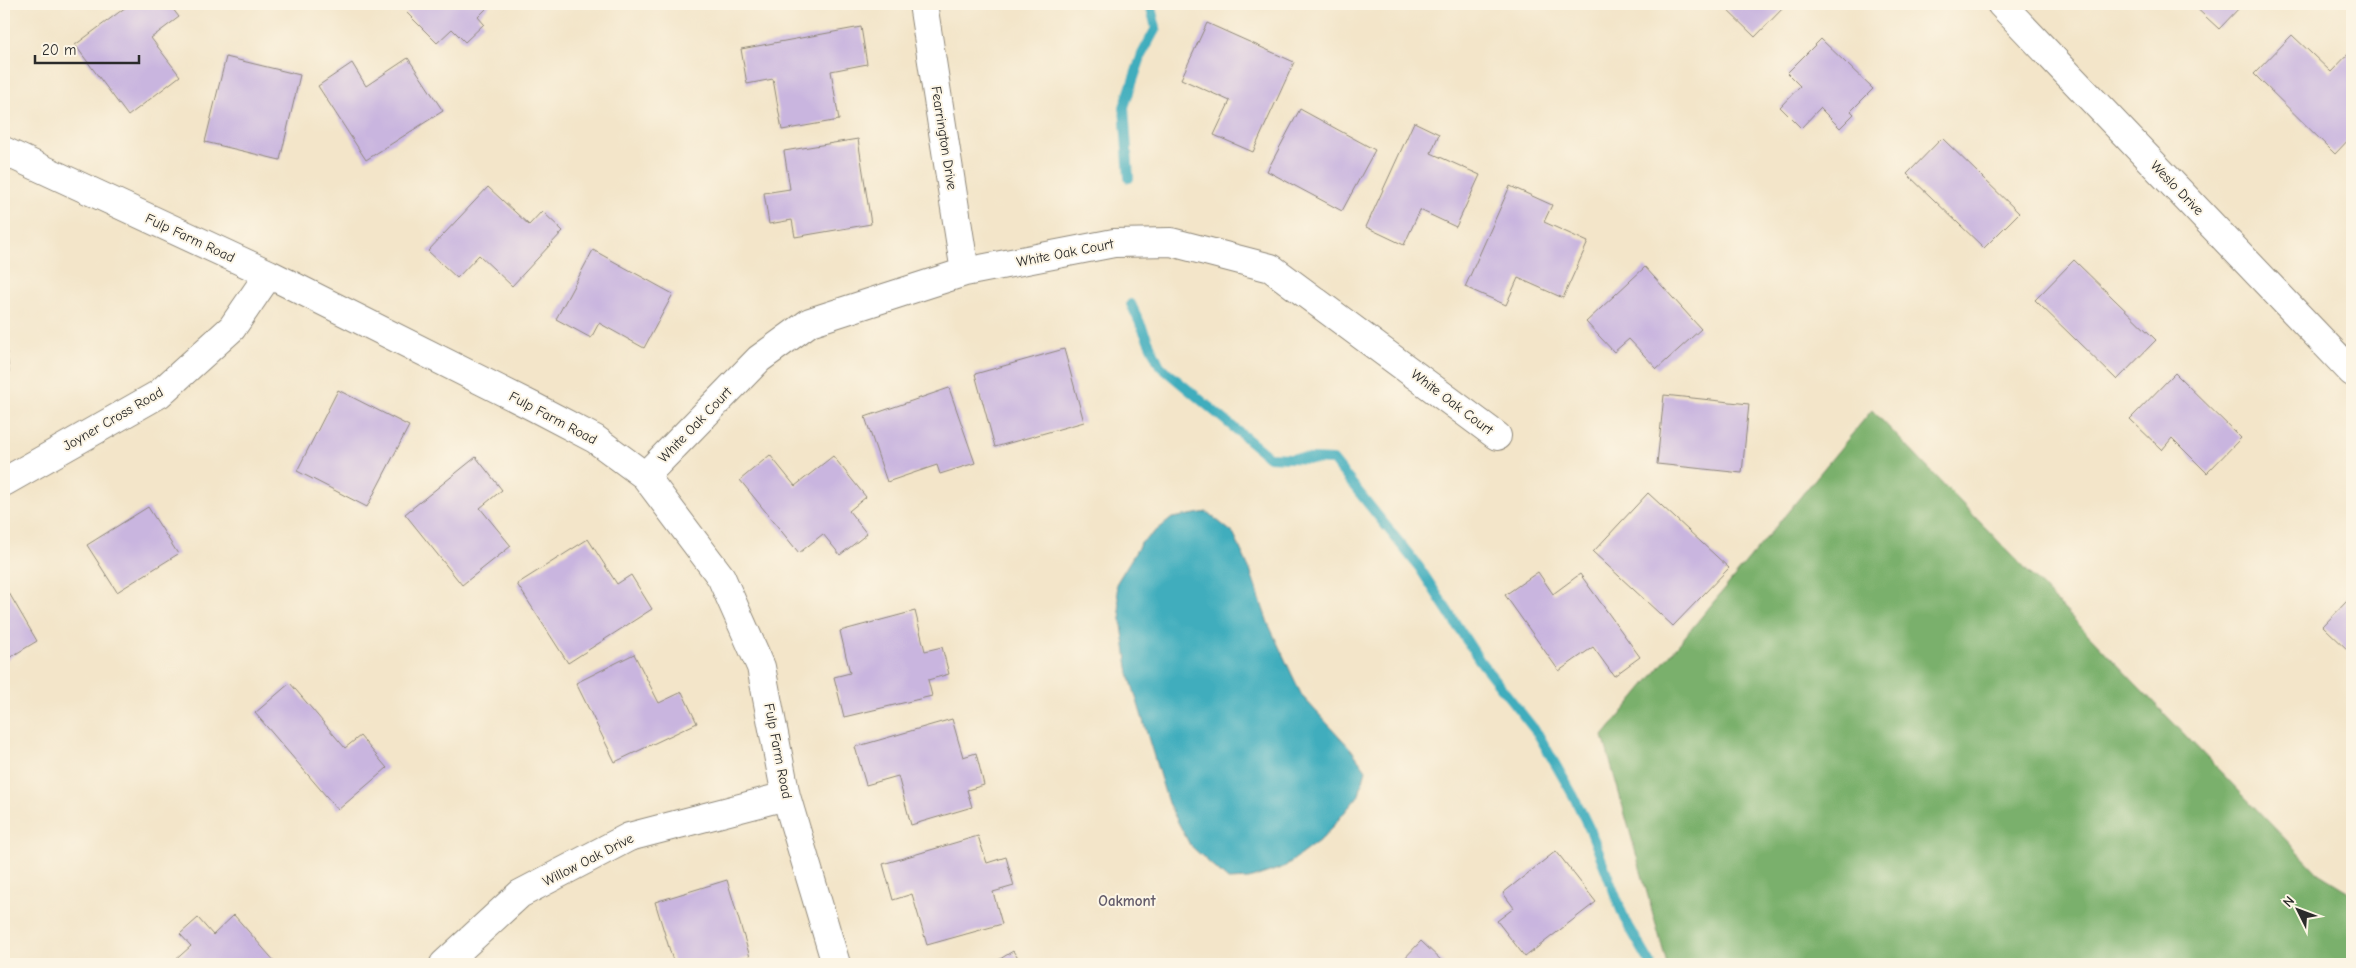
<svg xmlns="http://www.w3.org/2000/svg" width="2356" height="968" font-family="'Comic Neue',sans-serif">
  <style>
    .forest { fill: #7ab06c; stroke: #526e4c }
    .water { fill: #40adbd; stroke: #366c74 }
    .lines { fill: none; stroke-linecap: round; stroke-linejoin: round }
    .stream { stroke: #40adbd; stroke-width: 10 }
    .building { fill: #c9b5df }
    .minor-casing { stroke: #8f887a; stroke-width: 30 }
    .minor { stroke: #fff; stroke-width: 28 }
    .labels { text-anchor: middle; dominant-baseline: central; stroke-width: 4; stroke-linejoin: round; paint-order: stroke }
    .street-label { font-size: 14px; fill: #2b2b2b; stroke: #fcf5e5 }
    .neighbourhood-label { font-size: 15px; font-weight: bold; fill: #625b6a; stroke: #fcf5e5 }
  </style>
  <rect width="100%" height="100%" fill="#fcf5e5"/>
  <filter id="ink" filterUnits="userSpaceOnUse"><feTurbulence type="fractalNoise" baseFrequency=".02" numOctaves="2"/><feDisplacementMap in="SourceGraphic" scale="10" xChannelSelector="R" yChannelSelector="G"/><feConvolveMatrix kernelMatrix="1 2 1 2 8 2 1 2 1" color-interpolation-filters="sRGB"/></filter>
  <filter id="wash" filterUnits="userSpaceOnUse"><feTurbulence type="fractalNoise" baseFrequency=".0096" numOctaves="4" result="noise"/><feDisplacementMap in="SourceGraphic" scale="20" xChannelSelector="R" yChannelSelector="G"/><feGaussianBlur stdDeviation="1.12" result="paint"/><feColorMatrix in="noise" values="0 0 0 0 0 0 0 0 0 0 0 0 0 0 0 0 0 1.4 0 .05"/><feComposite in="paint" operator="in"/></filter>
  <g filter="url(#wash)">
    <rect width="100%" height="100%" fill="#f3e5c9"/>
    <path class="forest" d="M1872 410 2318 873 2352 894V964H1667L1603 736Z"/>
    <path class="water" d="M1207 512 1233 533 1250 570 1268 623 1302 696 1351 749 1366 770 1359 795 1323 838 1284 867 1249 879 1228 880 1190 845 1168 803 1129 674 1116 584 1141 543 1172 518Z"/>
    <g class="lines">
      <path class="stream" d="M1129 178 1124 107 1142 54 1156 28 1150 4
        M1131 304 1160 366 1269 457 1333 460 1419 567 1480 661 1538 734 1573 795 1591 832 1624 918 1651 964"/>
    </g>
    <g id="blocks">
      <path class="building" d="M130 4H169L179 17 151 38 180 76 128 116 75 45Z
        M398 4H491L478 17 484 24 465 42 452 29 437 43Z
        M1721 4H1787L1755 37Z
        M2192 4H2243L2219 29Z
        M1207 23 1294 62 1253 152 1214 135 1230 101 1181 79Z
        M861 27 867 64 831 71 839 120 782 130 773 79 747 84 741 49Z
        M2292 35 2331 72 2352 50V136L2335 154 2254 74Z
        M1821 39 1873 89 1851 111 1854 114 1840 128 1820 108 1801 128 1780 107 1800 86 1787 73Z
        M226 57 300 75 280 160 205 142Z
        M408 58 443 111 366 160 318 86 352 63 366 86Z
        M1300 109 1375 150 1342 211 1267 171Z
        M1414 122 1439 134 1431 153 1480 175 1456 227 1420 210 1404 245 1366 227Z
        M1942 138 2019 213 1984 248 1907 174Z
        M858 139 871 224 795 237 792 220 769 224 764 193 790 189 784 151Z
        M1510 186 1552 205 1544 222 1588 242 1563 298 1518 278 1506 305 1465 287Z
        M488 187 529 225 542 211 563 231 512 286 479 255 457 278 428 251Z
        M593 250 673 294 644 348 599 323 591 338 556 319Z
        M2074 260 2156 340 2117 380 2035 300Z
        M1645 267 1701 329 1657 369 1629 339 1614 352 1586 322Z
        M4 329 9 372 4 373Z
        M1064 349 1084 422 995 447 975 374Z
        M2175 373 2241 438 2207 473 2172 438 2162 450 2130 419Z
        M949 388 975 463 940 474 937 465 887 482 865 417Z
        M338 390 409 426 367 507 297 471Z
        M1664 395 1749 404 1742 473 1657 464Z
        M770 455 795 486 833 456 866 497 849 511 867 534 840 555 823 534 799 553 740 480Z
        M476 457 502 490 480 508 511 546 462 585 405 514Z
        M1648 493 1729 568 1673 626 1593 552Z
        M148 507 178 554 117 592 87 545Z
        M588 539 617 584 631 575 652 609 568 663 517 584Z
        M1538 572 1553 594 1580 574 1640 657 1614 676 1593 647 1559 671 1505 595Z
        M9 593 37 641 4 661V597Z
        M2348 600 2352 604V654L2323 626Z
        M915 611 925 651 942 647 949 674 928 680 932 696 844 717 834 677 850 673 840 631Z
        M634 654 659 703 682 692 697 723 615 762 576 683Z
        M290 683 345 748 360 736 387 768 338 810 255 713Z
        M952 719 963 757 976 753 984 785 967 790 972 807 911 825 898 776 866 785 855 747Z
        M978 836 987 863 1006 857 1014 886 993 892 1002 924 927 945 912 894 893 900 883 864Z
        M1556 851 1596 902 1525 957 1497 921 1514 908 1503 893Z
        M727 880 750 957 727 964H674L655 902Z
        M234 915 277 964H171L191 946 180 934 198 918 213 935Z
        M1421 941 1445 964H1399Z
        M1013 951 1022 964H992Z"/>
    </g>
  </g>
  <g filter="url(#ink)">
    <use href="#blocks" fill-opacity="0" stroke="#8f887a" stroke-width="1"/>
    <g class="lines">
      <g class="minor-casing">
        <path id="minor" d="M923 4 965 272
          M2001 4 2352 372
          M4 151 269 274 534 407 595 439 645 476 721 577 761 667 786 796 836 964
          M645 476 759 359 810 322 965 272 1114 243 1171 242 1271 268 1497 436
          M4 482 159 394 232 328 269 274
          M444 964 520 894 629 837 786 796"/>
      </g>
      <use href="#minor" class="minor"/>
    </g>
  </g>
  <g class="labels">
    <g class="street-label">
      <text transform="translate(944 138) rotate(81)">Fearrington Drive</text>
      <text transform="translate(2177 188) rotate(46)">Weslo Drive</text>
      <text transform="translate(190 238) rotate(25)">Fulp Farm Road</text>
      <text transform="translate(1065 253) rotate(-11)">White Oak Court</text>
      <text transform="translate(1452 402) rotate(37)">White Oak Court</text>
      <text transform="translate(553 418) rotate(28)">Fulp Farm Road</text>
      <text transform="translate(113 419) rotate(-30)">Joyner Cross Road</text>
      <text transform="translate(695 425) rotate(-46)">White Oak Court</text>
      <text transform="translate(778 751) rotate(79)">Fulp Farm Road</text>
      <text transform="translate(588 860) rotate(-27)">Willow Oak Drive</text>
    </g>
    <g class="neighbourhood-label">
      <text x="1127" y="901">Oakmont</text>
    </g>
  </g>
  <rect width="2356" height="968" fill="none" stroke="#fcf5e5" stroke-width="20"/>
  <g transform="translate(2298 910) rotate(312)" stroke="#fcf5e5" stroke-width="4" paint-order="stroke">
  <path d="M0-4L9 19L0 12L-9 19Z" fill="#2b2b2b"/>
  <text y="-8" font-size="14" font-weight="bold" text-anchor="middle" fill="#2b2b2b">N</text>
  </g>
  <path d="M35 55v8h104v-8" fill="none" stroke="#2b2b2b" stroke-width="2.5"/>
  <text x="42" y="55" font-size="15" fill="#2b2b2b" stroke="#fcf5e5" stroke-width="4" paint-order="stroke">20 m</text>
</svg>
